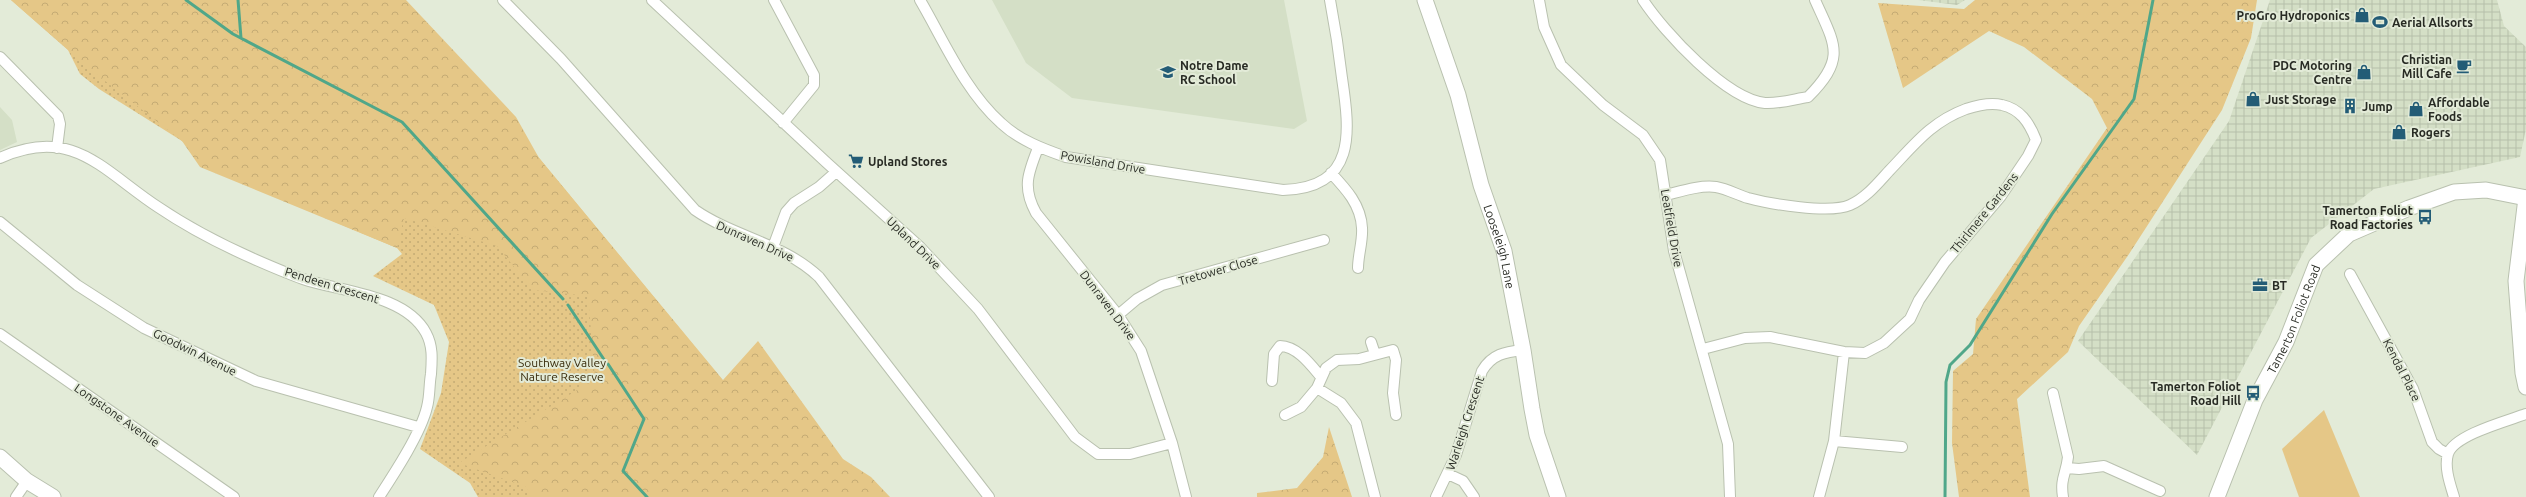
<svg xmlns="http://www.w3.org/2000/svg" width="2526" height="497" font-family="Ubuntu,sans-serif">
  <style>
    .built { fill: #d4dfc6 }
    .industrial { fill: url(#industrial-grid) }
    .grass { fill: url(#grass-dots) }
    .forest { fill: url(#forest-crowns) }
    .garden { fill: #e5c787 }
    .lines { fill: none; stroke-linecap: round; stroke-linejoin: round }
    .stream { stroke: #50a789; stroke-width: 3 }
    .street-casing { stroke: #b9c1af; stroke-width: 12 }
    .secondary-casing { stroke: #b9c1af; stroke-width: 17 }
    .street { stroke: #fff; stroke-width: 10 }
    .secondary { stroke: #fff; stroke-width: 15 }
    .labels { text-anchor: middle; dominant-baseline: central; stroke-width: 4; stroke-linejoin: round; paint-order: stroke }
    .poi-label { font-size: 12px; font-weight: bold; fill: #282b24; stroke: #e3ebd8; text-anchor: start }
    .street-label { font-size: 12px; fill: #282b24; stroke: #e3ebd8 }
    .park-label { font-size: 12px; fill: #392c0c; stroke: #e3ebd8 }
  </style>
  <defs>
    <pattern id="industrial-grid" width="8" height="8" patternUnits="userSpaceOnUse"><rect width="8" height="8" fill="#d4dfc6"/><path d="M0 4h8M4 0v8" fill="none" stroke="#b6c0aa"/></pattern>
    <pattern id="grass-dots" width="8" height="8" patternUnits="userSpaceOnUse"><rect width="8" height="8" fill="#e5c787"/><path d="M2 2h.1M6 6h.1" fill="none" stroke="#c4ab74" stroke-width="1.8" stroke-linecap="round"/></pattern>
    <pattern id="forest-crowns" width="20" height="18" patternUnits="userSpaceOnUse"><rect width="20" height="18" fill="#e5c787"/><path d="M2 6a3 3 0 1 1 6 0M12 15a3 3 0 1 1 6 0" fill="none" stroke="#c4ab74"/></pattern>
  </defs>
  <rect width="100%" height="100%" fill="#e3ebd8"/>
  <path class="built" d="M992 0H1284L1307 121 1294 129 1072 98 1026 63Z
    M0 107 12 120 17 142 0 150Z"/>
  <path class="industrial" d="M1918 0H1965L1957 5Z
    M2270 0H2497L2504 26 2526 47V129L2520 157 2374 189 2311 238 2197 455 2078 341 2229 121Z"/>
  <path class="grass" d="M0 0H392L512 125 723 381 647 497H478L470 483 420 449 441 393 449 342 434 305 373 276 402 254 397 248 297 206 182 141 99 89 80 74 68 50 11 0Z"/>
  <path class="forest" d="M0 0H406L516 117 539 158 723 380 758 341 843 459 871 477 890 497H533L526 487 459 463 595 379 588 296 533 290 497 246 404 218 397 248 200 167 182 141 91 70 11 0Z
    M1975 0H2257L2251 38 2222 110 2129 254 2079 326 2068 352 2017 399 2030 497H1959L1952 443 1953 371 1973 354 1976 319 2107 128 2092 99 2024 47 1989 31 1903 88 1878 3 1964 9Z
    M1329 427 1352 497H1257V493L1297 488 1323 457Z"/>
  <path class="garden" d="M2324 410 2360 497H2299L2282 449Z"/>
  <g class="lines">
    <path class="stream" d="M186 0 233 34 402 122 563 299
      M238 0 241 38
      M568 305 605 361
      M608 364 644 419 623 471 647 497
      M1945 497 1946 382 1950 365 1970 345 2052 214 2134 99 2153 0"/>
    <g class="street-casing">
      <path id="street" d="M503 0 561 59 695 210C734 237 783 243 819 277L989 497
        M652 0 827 163 920 247 978 309 1075 437 1098 454H1130L1172 443
        M774 0 814 75V85L783 123
        M920 0C944 41 965 91 1001 123 1019 140 1043 149 1066 157L1283 190C1357 188 1350 132 1342 78 1339 52 1335 26 1330 0
        M1539 0 1544 27 1561 65 1603 105 1643 135 1660 160 1674 251 1728 444 1730 497
        M1643 0C1664 32 1726 99 1765 103 1778 104 1795 99 1808 97 1847 58 1835 45 1815 0
        M0 57 58 116 60 124 57 148
        M1038 148C1028 173 1022 188 1036 213L1118 315 1141 351 1172 443 1186 497
        M0 158C73 125 103 171 158 207 189 228 220 244 254 259 270 266 286 273 303 279 341 292 405 294 426 333 433 346 432 359 431 374 429 385 430 396 427 407 421 433 394 474 379 497
        M1331 173C1346 189 1361 205 1362 228 1363 241 1358 255 1358 268
        M1666 195C1682 191 1700 185 1716 187 1727 189 1738 195 1748 198 1770 204 1830 214 1850 205 1866 198 1878 183 1889 171 1914 145 1931 122 1966 109 1978 105 1990 102 2002 105 2020 109 2029 122 2036 140L2028 156 2001 196 1945 262 1919 300 1910 319 1884 343 1865 353 1844 352 1770 337 1745 338 1703 349
        M0 222 77 285 144 328 256 381 418 427
        M773 247 786 212 794 203 819 187 836 172
        M2350 274 2413 389 2432 442 2439 449 2448 454
        M1118 315 1137 299 1162 285 1324 240
        M0 334 234 497
        M1371 342 1375 354
        M1272 381 1274 354 1280 346C1297 346 1311 365 1321 377
        M2053 393 2068 457C2066 475 2060 478 2063 497
        M1285 415 1301 407 1317 388
        M1834 441 1902 447
        M2067 468 2079 469 2104 466 2160 491
        M1448 474 1463 481 1474 497
        M16 497 27 481
        M1375 497 1356 423 1341 403 1317 388 1326 368 1337 360 1359 359 1393 350 1396 360 1393 393 1396 415
        M1436 497 1456 455 1482 371C1492 354 1505 352 1523 350
        M1819 497 1834 441 1844 352
        M2454 497C2450 484 2444 467 2448 454 2454 435 2507 421 2526 414"/>
    </g>
    <g class="secondary-casing">
      <g id="secondary">
        <path id="s1" d="M1425 0 1458 95 1481 185 1504 251 1523 350 1532 409 1537 435 1558 497"/>
        <path d="M2526 198 2516 281 2523 373 2526 387"/>
        <path d="M0 457 27 481 53 497"/>
        <path id="s2" d="M2217 497 2255 400 2286 342 2316 265 2349 234 2409 208 2454 192 2486 190 2526 198"/>
      </g>
    </g>
    <use href="#street" class="street"/>
    <use href="#secondary" class="secondary"/>
  </g>
  <defs>
    <g id="shop-bare" transform="scale(1.2)"><path d="M-5-2.5h2.3a2.7 3.5 0 0 1 5.4 0H5L5.5 6h-11ZM-1.5-2.5h3a1.5 2.3 0 0 0-3 0Z" fill="#235c76" stroke="#e3ebd8" stroke-width="2.5" paint-order="stroke"/></g>
    <g id="stadium-bare" transform="scale(1.2)"><path d="M0-5a6.5 5 0 1 0 0 10a6.5 5 0 1 0 0-10ZM-3.5-1.8h7v3.6h-7Z" fill="#235c76" stroke="#e3ebd8" stroke-width="2.5" paint-order="stroke"/></g>
    <g id="cafe-bare" transform="scale(1.2)"><path d="M-5.5-4.5H6V0H3Q3 3.5 0 3.5H-2.5Q-5.5 3.5-5.5 0ZM3-3.2v2h1.7v-2ZM-6 4.5H4V6H-6Z" fill="#235c76" stroke="#e3ebd8" stroke-width="2.5" paint-order="stroke"/></g>
    <g id="school-bare" transform="scale(1.2)"><path d="M0-5L7-2L0 1L-7-2ZM-4 1L0 2.5L4 1V4Q0 6-4 4Z" fill="#235c76" stroke="#e3ebd8" stroke-width="2.5" paint-order="stroke"/></g>
    <g id="building-bare" transform="scale(1.2)"><path d="M-4-6H4V6H1V3H-1V6H-4ZM-2.5-4.3h1.7v1.8h-1.7ZM.8-4.3h1.7v1.8H.8ZM-2.5-1h1.7V.8h-1.7ZM.8-1h1.7V.8H.8Z" fill="#235c76" stroke="#e3ebd8" stroke-width="2.5" paint-order="stroke"/></g>
    <g id="supermarket-bare" transform="scale(1.2)"><path d="M-6-5.5h2.5l.6 2H6L4.5 2H-2.5L-4.4-4H-6ZM-1.5 3.2a1.3 1.3 0 1 0 .1 0ZM3 3.2a1.3 1.3 0 1 0 .1 0Z" fill="#235c76" stroke="#e3ebd8" stroke-width="2.5" paint-order="stroke"/></g>
    <g id="bus-bare" transform="scale(1.2)"><path d="M-5-6H5V4H4V6H2V4H-2V6H-4V4H-5ZM-3.5-4V0h7V-4ZM-3.5 1.2v1.5H-2V1.2ZM2 1.2v1.5H3.5V1.2Z" fill="#235c76" stroke="#e3ebd8" stroke-width="2.5" paint-order="stroke"/></g>
    <g id="office-bare" transform="scale(1.2)"><path d="M-6-3h4V-5.5h4V-3h4V5H-6ZM-1-4.5V-3h2v-1.5ZM-6 0V1H6V0Z" fill="#235c76" stroke="#e3ebd8" stroke-width="2.5" paint-order="stroke"/></g>
  </defs>
  <g fill-rule="evenodd">
    <use href="#shop-bare" x="2362" y="15"/>
    <use href="#stadium-bare" x="2380" y="22"/>
    <use href="#cafe-bare" x="2464" y="66"/>
    <use href="#school-bare" x="1168" y="72"/>
    <use href="#shop-bare" x="2364" y="72"/>
    <use href="#shop-bare" x="2253" y="99"/>
    <use href="#building-bare" x="2350" y="106"/>
    <use href="#shop-bare" x="2416" y="109"/>
    <use href="#shop-bare" x="2399" y="132"/>
    <use href="#supermarket-bare" x="856" y="161"/>
    <use href="#bus-bare" x="2425" y="217"/>
    <use href="#office-bare" x="2260" y="285"/>
    <use href="#bus-bare" x="2253" y="393"/>
  </g>
  <g class="labels">
    <g class="poi-label">
      <text x="2350" y="15" text-anchor="end">ProGro Hydroponics</text>
      <text x="2392" y="22">Aerial Allsorts</text>
      <text x="2452" y="59" text-anchor="end">Christian<tspan x="2452" dy="14">Mill Cafe</tspan></text>
      <text x="1180" y="65">Notre Dame<tspan x="1180" dy="14">RC School</tspan></text>
      <text x="2352" y="65" text-anchor="end">PDC Motoring<tspan x="2352" dy="14">Centre</tspan></text>
      <text x="2265" y="99">Just Storage</text>
      <text x="2428" y="102">Affordable<tspan x="2428" dy="14">Foods</tspan></text>
      <text x="2362" y="106">Jump</text>
      <text x="2411" y="132">Rogers</text>
      <text x="868" y="161">Upland Stores</text>
      <text x="2413" y="210" text-anchor="end">Tamerton Foliot<tspan x="2413" dy="14">Road Factories</tspan></text>
      <text x="2272" y="285">BT</text>
      <text x="2241" y="386" text-anchor="end">Tamerton Foliot<tspan x="2241" dy="14">Road Hill</tspan></text>
    </g>
    <g class="street-label">
      <text transform="translate(1103 162) rotate(10)">Powisland Drive</text>
      <text transform="translate(1984 213) rotate(-51)">Thirlmere Gardens</text>
      <text transform="translate(1672 228) rotate(80)">Leatfield Drive</text>
      <text transform="translate(755 241) rotate(24)">Dunraven Drive</text>
      <text transform="translate(914 243) rotate(44)">Upland Drive</text>
      <text stroke="none"><textPath href="#s1" startOffset="258">Looseleigh Lane</textPath></text>
      <text transform="translate(1218 270) rotate(-16)">Tretower Close</text>
      <text transform="translate(332 285) rotate(17)">Pendeen Crescent</text>
      <text transform="translate(1108 305) rotate(53)">Dunraven Drive</text>
      <text stroke="none"><textPath href="#s2" startOffset="194">Tamerton Foliot Road</textPath></text>
      <text transform="translate(195 352) rotate(26)">Goodwin Avenue</text>
      <text transform="translate(2402 370) rotate(63)">Kendal Place</text>
      <text transform="translate(117 415) rotate(35)">Longstone Avenue</text>
      <text transform="translate(1465 423) rotate(-72)">Warleigh Crescent</text>
    </g>
    <g class="park-label">
      <text x="562" y="362">Southway Valley<tspan x="562" dy="14">Nature Reserve</tspan></text>
    </g>
  </g>
</svg>
